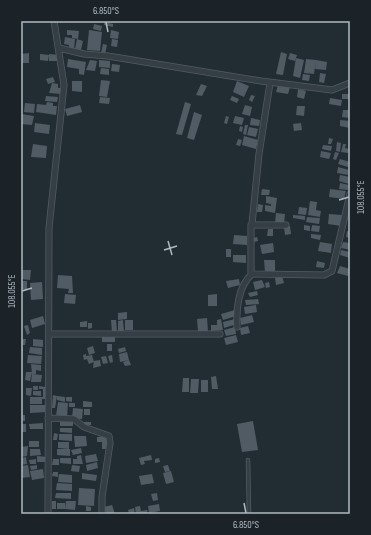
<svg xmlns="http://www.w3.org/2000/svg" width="371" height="535" font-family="'Sofia Sans Condensed',sans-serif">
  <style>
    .building { fill: #505b64 }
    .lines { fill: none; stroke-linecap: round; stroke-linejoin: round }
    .service-casing { stroke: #525c62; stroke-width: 4.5 }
    .minor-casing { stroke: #525c62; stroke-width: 7 }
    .service { stroke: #353e44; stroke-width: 3 }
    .minor { stroke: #353e44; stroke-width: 5.5 }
    .ticks { fill: none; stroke: #afb9c1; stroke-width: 1.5 }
    .neatline { fill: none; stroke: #afb9c1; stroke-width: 1.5 }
    .ticks-label { font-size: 10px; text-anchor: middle; fill: #afb9c1 }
  </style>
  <rect width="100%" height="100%" fill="#222d33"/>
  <path class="building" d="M104 22 113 24V27L104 25Z
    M94 24 102 26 101 31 93 29Z
    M67 30 79 31 78 39 72 38V35H67Z
    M89 30 102 32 100 51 87 50Z
    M111 30 119 32 118 39 110 38Z
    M65 37 75 39 74 50H69V45L64 44Z
    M77 39 83 41 81 50 75 49Z
    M112 39 118 40 117 47 111 46Z
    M103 44 107 45 105 54 101 53Z
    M281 52 287 54 283 75 276 74Z
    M29 53V63H21V54Z
    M290 53 297 55 295 61 288 59Z
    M40 54 49 55 48 61 40 60Z
    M49 54 60 55 59 61H49Z
    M296 58 304 60 300 78 293 76Z
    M68 59 86 62 84 75 79 74V69L67 67Z
    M306 59 316 60 314 74 304 73Z
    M90 60 97 61 95 71 86 70Z
    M99 60 110 61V68L99 67Z
    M316 60 327 62 326 70 315 69Z
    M112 64 120 65 119 72 111 71Z
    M101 68 109 69V75L100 74Z
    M320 73 326 74 324 83 319 82Z
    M303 74 310 75 309 81 302 80Z
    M53 77 55 82 48 84 46 79Z
    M101 80 110 81 107 97 99 96Z
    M72 81H82V92L72 91Z
    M237 81 249 86 244 97 233 92Z
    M52 83 58 84V88H62L61 94 49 93Z
    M201 84 207 86 202 96 196 95Z
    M278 85 290 87 288 94 276 92Z
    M298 89 306 91 304 99 297 97Z
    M342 94H350V99H342Z
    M251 95 255 96 252 102 249 100Z
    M46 96 58 97 57 102 45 101Z
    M232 96 239 99 237 103 230 100Z
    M100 97 110 98 109 104 99 103Z
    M330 98 342 100 341 106 329 104Z
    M47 102 53 103V106H57L56 115 36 112 37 104 46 105Z
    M185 102 191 104 182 135 176 134Z
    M25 103 35 104 34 113 24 112Z
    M80 105 82 112 67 116 65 109Z
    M245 105 252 107 250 116 242 114Z
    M297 106H305L304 116 296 115Z
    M343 110H350V118L342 117Z
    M194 112 202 115 194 140 187 138Z
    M21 114 34 116 32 125 21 124Z
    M226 116 229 117 227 124 224 123Z
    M235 116 244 118 242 125 233 123Z
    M251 118 260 120 259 126 250 125Z
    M340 120 350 121V128L340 126Z
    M35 123 50 125 49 134 34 132Z
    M301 123 302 130 294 131 293 124Z
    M245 125H248L246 135 243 134Z
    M240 126 243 127 242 132 239 131Z
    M249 127 258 129 256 137 247 135Z
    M244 136 258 140 256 149 242 145Z
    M329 138 333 139 331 144H328Z
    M238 139 242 140 240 146 236 145Z
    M337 142 341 143 340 152 336 151Z
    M33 144 47 146 46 158 31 157Z
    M343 144H346L345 148 349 149 348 153 341 152Z
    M323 145 332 146 331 151 322 149Z
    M321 151 331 153 329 159 320 157Z
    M335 152 339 153 336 160 333 159Z
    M340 159 350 162 348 167 338 164Z
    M338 167 349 170 348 175 337 173Z
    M340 175 350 177 349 184 339 181Z
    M340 183 349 185 348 190 339 189Z
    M262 189 270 190 269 195H261Z
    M330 189 346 191 344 199 329 197Z
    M266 196 277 198 275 213 265 211V205L271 206V204L266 203Z
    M310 201 317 202 316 210 321 211 320 217 308 215Z
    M258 204 263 205 262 212H257Z
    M299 207 307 208 306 215 298 214Z
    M276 213 285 214 284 224 275 223Z
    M329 214 342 215 341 226 328 224Z
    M293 215 305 216V220L293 218Z
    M307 217 320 218 319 224 306 222Z
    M304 225 310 226V231L304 230Z
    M312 225 320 226 319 232 311 231Z
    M290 226 291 234 285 235 284 227Z
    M268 229H273V236H267Z
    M347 231H350V238L346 237Z
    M311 234 321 235 320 240 311 238Z
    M234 235 247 236V245L233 244Z
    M257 237 258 241 254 242 253 238Z
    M320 242 332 244 331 253 318 251Z
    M343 242 350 243V250L341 248Z
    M273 243 274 252 262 254 260 245Z
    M226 249H231V257H226Z
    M341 250 350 252V258L340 255Z
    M233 255H246V263L233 262Z
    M264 260H275V271L265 272Z
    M317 261 325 263 324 268 316 267Z
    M340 266 350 269 348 276 337 273Z
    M21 270H31L30 280 21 279Z
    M58 275 72 276 73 293H68L69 289 57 288Z
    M282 276 284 283 276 285 275 278Z
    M239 279 240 285 228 288 226 281Z
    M262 280 265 287 255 290 253 282Z
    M21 281H27V290L21 289Z
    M42 282 43 299 31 300 30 283Z
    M269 282 270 287 266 288 265 283Z
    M257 291 258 295 250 297 248 293Z
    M65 294 76 295 75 304 64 303Z
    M217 294V306H208V295Z
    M258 299 259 304 246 305 245 300Z
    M256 305 257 312 245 314 244 307Z
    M235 310 236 316 223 320 221 314Z
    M127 312V319L118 320V313Z
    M252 315 254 322 241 325 240 318Z
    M43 316 45 324 32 328 30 320Z
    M207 318 208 331H198L197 319Z
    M221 319 223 330 211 331V325H217V320Z
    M235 319 237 324 224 328 223 322Z
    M111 320H116L117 331 112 332Z
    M123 320 124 332 118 333V321Z
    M125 320H133V330H125Z
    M87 321V327H80V322Z
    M88 323H92V328L88 329Z
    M28 325 30 333 27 335 24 326Z
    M248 326 250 333 241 335 240 328Z
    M235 327 236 334 226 336 224 330Z
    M236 335 238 342 226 345 224 338Z
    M102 337H115V342H102Z
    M21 339H26L25 345H21Z
    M33 339 43 340V347L33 346Z
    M107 344H112V351H107Z
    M93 346 95 353 89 355 87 348Z
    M30 347 42 348V355L29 353Z
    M125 347 126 351 119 353 118 349Z
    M21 348H23L22 362H21Z
    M127 352 129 360 120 362 119 354Z
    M86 354V356L92 355 94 362 89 364 87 359 84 360 83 355Z
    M28 355 42 356 41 364 27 363Z
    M112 355 113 362 110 363 108 356Z
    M106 356 108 363 103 364 101 357Z
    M100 360 101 366 93 368 94 361Z
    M129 360 131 365 125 366 123 362Z
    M31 364 41 365V371L36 370V374H32Z
    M26 372H32L30 381 25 380Z
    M32 374 42 375 41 382H31Z
    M216 376 218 389H212L211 377Z
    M183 378H189V392H182Z
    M191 379H199L198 393H190Z
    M201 380H208V392H201Z
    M33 386H38V390H33Z
    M39 386 45 387 47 399H42V404H30V397H43V389H39Z
    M26 388H32L31 396 26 395Z
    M33 391H41V396L33 395Z
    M53 395 57 396 55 408H52Z
    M57 396 65 397V402L57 400Z
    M66 397H72V402L66 401Z
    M83 401 92 402V407H83Z
    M58 402 68 403 67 417 56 416Z
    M69 403H75V407H69Z
    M30 405H46L47 412 30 413Z
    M73 408 83 409 82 419 72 418Z
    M84 409H90V415H84Z
    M21 415H25V421H21Z
    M60 419 73 420V426H60Z
    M253 421 258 450 242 452 237 424Z
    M83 422H91V425H83Z
    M43 423V429H30L29 424Z
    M21 424H26V432H21Z
    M60 428H72V433L60 432Z
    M54 433 58 434 57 440H53Z
    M59 434H72V441L59 440Z
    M74 436H86L87 446 75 447Z
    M97 437H108V449H102V442H97Z
    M29 441H39V447H29Z
    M58 442H69V449L58 448Z
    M28 446 27 456 21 457V447Z
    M81 448 82 453 73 455 71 450Z
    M30 449H40L41 455 30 456Z
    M57 449H70V456L57 455Z
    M96 454 98 461 86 463 85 456Z
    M81 455 83 464H73V459H77V456Z
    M151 455 152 460 144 461 145 464 141 465 139 458Z
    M37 456 48 457V462H37Z
    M26 457 27 464 21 465V458Z
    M60 458H71V464L60 463Z
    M159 458 160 462 155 463V459Z
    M36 459V464H30L29 460Z
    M53 459H59V465H52Z
    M97 462 98 468 87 471 86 465Z
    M28 465 30 477 21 478V466Z
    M37 465V469L31 470 30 466Z
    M72 465 80 466 79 472 71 471Z
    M168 465 170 471 165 472 163 466Z
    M43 469 44 478 32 480 30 471Z
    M171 471 174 482 166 484 163 473Z
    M53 472H58V477L52 476Z
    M82 473 97 475 96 481 82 479Z
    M59 474 72 475V483L58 482Z
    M152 474 154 483 141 485 139 476Z
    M57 483 72 484V491L56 490Z
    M79 488 95 489 94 506 78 505Z
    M56 493H71V499L55 498Z
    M157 493 158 500 153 501 151 494Z
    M52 501H56V509H52Z
    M66 501H76L75 510 65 509Z
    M57 503H65V509H57Z
    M159 504 160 511 149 513 148 506Z
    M112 505 115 514H106L104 507Z
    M86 506 91 507V511H86Z
    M140 506 141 511 147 510 148 514H136L135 507Z
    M134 508 135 514H129L128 510Z"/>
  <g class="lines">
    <g class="service-casing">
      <path id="service" d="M248 460 249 514"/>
    </g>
    <g class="minor-casing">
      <path id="minor" d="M59 48 84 54 108 56 261 81 332 90 350 83
        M252 224 259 154 270 83
        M251 275V225H286
        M237 327C236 310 238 286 252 274L324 275 332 271 350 194
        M49 334H220
        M48 418 74 419 84 427 109 436 110 443 102 497V514
        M48 514 49 228 64 85 54 21"/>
    </g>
    <use href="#service" class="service"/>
    <use href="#minor" class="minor"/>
  </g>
  <path class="ticks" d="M106 22 108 32M339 200 349 197M168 241 172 255M164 250 177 246M22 291 32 288M244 503 246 513"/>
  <rect width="371" height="535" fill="none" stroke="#1b2329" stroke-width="44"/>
  <rect x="22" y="22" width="327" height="491" class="neatline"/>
  <g class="ticks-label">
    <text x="106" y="14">6.850°S</text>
    <text transform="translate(360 197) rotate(-90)" y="4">108.055°E</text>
    <text transform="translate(11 291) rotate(-90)" y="4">108.055°E</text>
    <text x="246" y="528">6.850°S</text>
  </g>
</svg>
